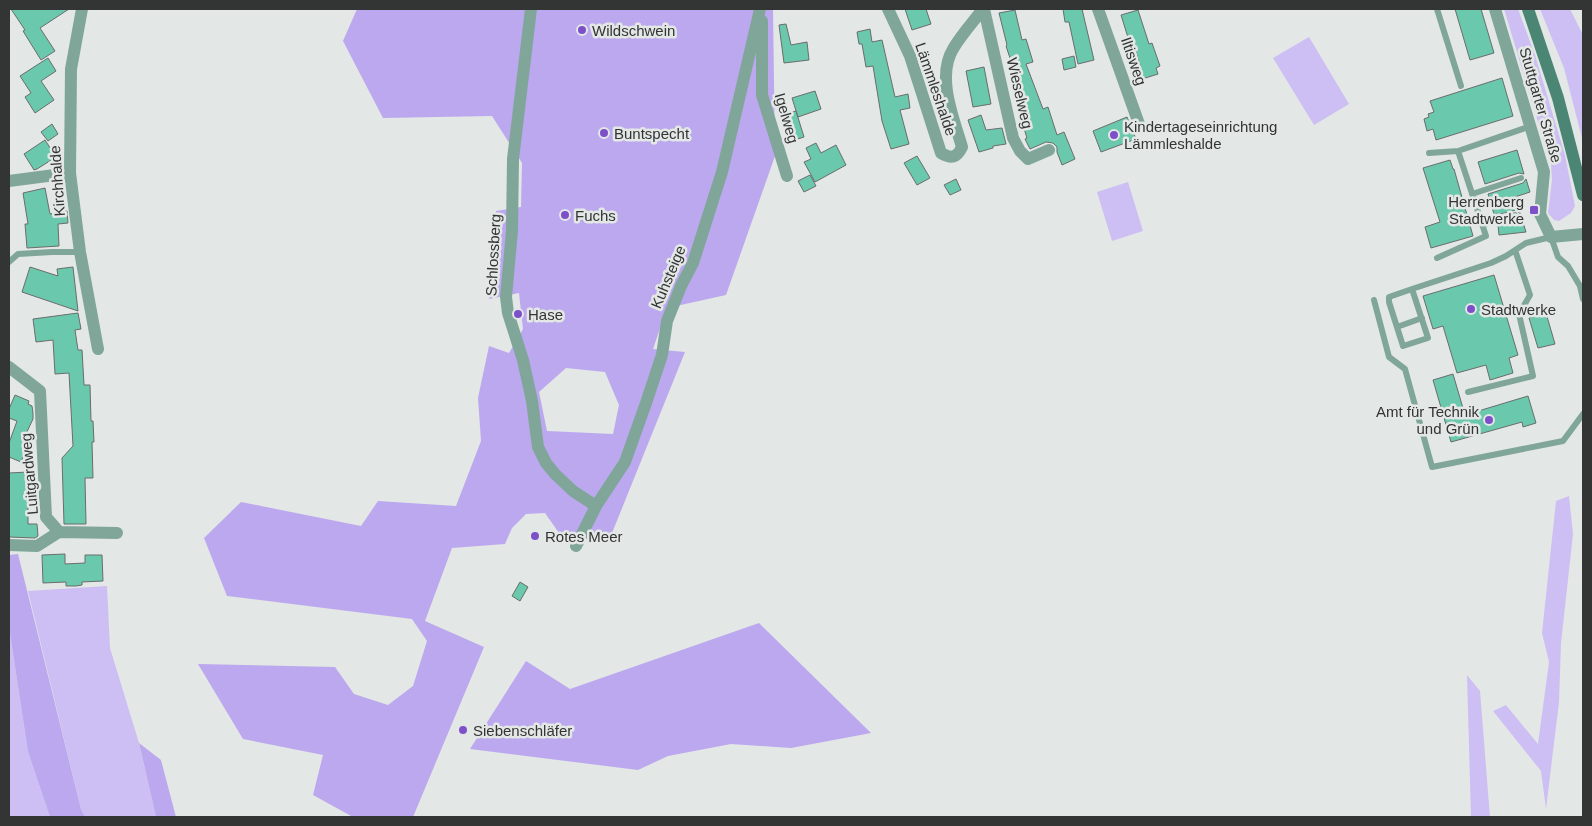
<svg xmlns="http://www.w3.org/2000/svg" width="1592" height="826" font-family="Helvetica,sans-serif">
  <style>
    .green { fill: #cdbff4 }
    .forest { fill: #bca8ee; fill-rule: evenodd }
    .building { fill: #6ac8ac; stroke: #6a6d6c }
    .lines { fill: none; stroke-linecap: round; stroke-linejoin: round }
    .lane { stroke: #80a699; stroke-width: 6 }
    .street { stroke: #80a699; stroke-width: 12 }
    .secondary { stroke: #4b8573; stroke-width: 12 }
    .poi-dot { fill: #7d50c9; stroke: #e3e7e6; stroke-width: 2 }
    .labels { text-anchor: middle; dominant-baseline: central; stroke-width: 5; stroke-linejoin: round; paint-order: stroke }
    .poi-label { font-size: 15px; fill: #333434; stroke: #e3e7e6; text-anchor: start }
    .street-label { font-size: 15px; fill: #333434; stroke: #e3e7e6 }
  </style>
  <rect width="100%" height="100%" fill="#e3e7e6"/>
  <path class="green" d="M1504 9H1518L1535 55 1565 155 1575 206 1571 213 1559 221 1554 220 1548 213 1552 180 1551 165Z
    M1540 9H1570L1583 35V142L1564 68Z
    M1309 37 1349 104 1314 125 1273 58Z
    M1128 182 1143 231 1112 241 1097 192Z
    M1569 496 1573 534 1561 643 1559 702 1546 809 1541 771 1493 711 1506 705 1538 744 1549 662 1542 633 1556 501Z
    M107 586 110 648 139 743 156 817H85L81 809 28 591Z
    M9 627 28 752 50 817H9Z
    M1467 675 1480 691 1490 817H1471Z"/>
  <path class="forest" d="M357 9H773L775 156 726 295 667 308 653 349 685 352 612 533 566 543 545 513 526 514 512 528 505 544 452 548 425 621 484 647 413 817H353L313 795 323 755 243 739 198 664 335 667 354 694 388 705 413 686 427 641 412 619 227 596 204 538 241 502 361 526 378 501 456 506 481 441 478 398 489 346 509 353 523 329 519 293 489 299 496 211 521 207 522 163 492 116 383 118 343 41ZM566 368 605 372 619 405 613 434 547 431 539 392Z
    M18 554 81 809 85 817H50L28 752 9 627V555Z
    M759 623 871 733 791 748 731 744 668 756 638 770 470 749 526 661 570 689Z
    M139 743 161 760 176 817H156Z"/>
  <path class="building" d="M11 9H69L40 28 55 51 41 60 23 31 25 30Z
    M905 9H926L931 24 912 30Z
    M1063 9H1082L1094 60 1078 64 1069 22H1065Z
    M1455 9H1481L1494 53 1470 60Z
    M1015 10 1022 40 1026 39 1033 62 1026 64 1043 109 1048 107 1057 135 1064 132 1075 159 1062 165 1057 152V147L1053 143 1046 142 1030 149 1025 139 1027 138 1020 116 1022 115 1016 99 1019 98 1008 65 1012 64 1006 46 1007 45 999 13Z
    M1138 10 1149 44 1152 43 1160 66 1156 68 1158 74 1142 79 1139 69 1141 68 1133 43 1130 44 1121 15Z
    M786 24 791 45 807 42 809 60 784 63 779 25Z
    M870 29 872 42 882 40 895 97 908 94 910 108 900 110 909 144 891 149 882 121 873 66 866 67 862 44H859L857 32Z
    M1074 56 1076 67 1064 70 1062 59Z
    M48 58 56 71 41 81 54 100 35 113 25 97 31 93 20 76Z
    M984 67 991 104 973 107 966 71Z
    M1502 78 1513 116 1436 140 1433 129 1427 131 1424 119 1429 117 1428 114 1434 112 1430 101Z
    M815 91 821 109 798 117 792 98Z
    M796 111 804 137 792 141 788 128 785 129 781 115Z
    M981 115 986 130 1002 128 1006 144 993 146V148L979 152 968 120Z
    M1127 117 1136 139 1101 152 1093 131Z
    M52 124 58 134 48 141 41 132Z
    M45 140 56 157 37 169 34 170 24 154Z
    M816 143 821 153 836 145 846 165 815 182 804 162 811 159 806 148Z
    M1517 150 1524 174 1519 173 1485 184 1478 162Z
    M917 156 930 178 917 185 904 163Z
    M1450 160 1453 169H1454L1473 236 1431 248 1425 227 1440 222 1423 168Z
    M810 175 816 186 804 192 798 181Z
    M956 179 961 190 950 195 944 185Z
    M1526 179 1530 192 1515 197 1526 232 1499 235 1498 225 1517 220 1520 214 1516 210 1497 215V214H1494L1488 194 1523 183Z
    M45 188 50 214 67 211 68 223 58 224 59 246 27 248 25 224H28L23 193Z
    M30 267 58 276 57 269 73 267 78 311 22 292Z
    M1494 275 1518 355 1509 358 1513 373 1490 380 1486 365 1457 373 1443 326 1433 329 1423 296Z
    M78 313 81 329 75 330 78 350H82L84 385H90L91 421H93L94 442H92L93 478H85L86 524H64L62 458 73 446 69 373 55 374 53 340 36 342 33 319Z
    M1546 313 1555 344 1538 348 1529 318Z
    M1453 374 1465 415 1528 396 1536 423 1523 427 1522 422 1451 442 1433 380Z
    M15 395 29 401 28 404 32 406 33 413V419L25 436 31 438 21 462 9 457V443L17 421 9 418V409Z
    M28 472V524H37L38 536 35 538 9 537V473Z
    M65 554V564L85 563V555H102L103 581 82 582V585L76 586H66V582L43 583 42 555Z
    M520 582 528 587 520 601 512 596Z"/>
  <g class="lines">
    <path class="lane" d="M1437 9 1461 86
      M1458 151 1531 126
      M1429 153 1458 151 1486 236 1437 258
      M1472 194 1521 178
      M1482 225 1515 215
      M9 262 18 254 52 252H80
      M1412 289 1389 297V302L1403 346 1428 338 1412 289 1491 263 1506 256 1526 243 1551 237 1558 257 1568 266 1580 286 1583 299
      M1374 300 1389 357 1405 369 1432 467 1563 441 1583 414
      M1397 327 1422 318
      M1468 392 1533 376 1519 314 1530 295 1515 250"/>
    <path class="street" d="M82 9 71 69 70 173 80 252 98 349
      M531 9 513 159 512 231 506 297 508 313 523 360 532 401 538 447 546 463 555 474 573 491 596 506
      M888 9 910 56 941 153C951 159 957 158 962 147 954 119 936 77 953 49 961 35 973 22 983 9
      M984 9 1013 138 1020 151 1028 159 1049 150
      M1098 9 1139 124
      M1495 9 1544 172 1540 214 1551 237 1583 234
      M762 21V95L787 176
      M9 181 70 173
      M9 367 40 391 46 517 59 532 117 533
      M9 545 37 546 59 532
      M576 546 596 506 625 462 646 403 662 355 667 321 681 286 693 263 722 172 760 9"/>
    <path class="secondary" d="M1528 9 1558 98 1583 195"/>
  </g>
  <g class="poi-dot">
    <circle cx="582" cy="30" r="5"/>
    <circle cx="604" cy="133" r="5"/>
    <circle cx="1114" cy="135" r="5"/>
    <rect x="1529" y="205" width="10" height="10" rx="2.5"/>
    <circle cx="565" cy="215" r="5"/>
    <circle cx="1471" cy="309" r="5"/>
    <circle cx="518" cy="314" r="5"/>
    <circle cx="1489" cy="420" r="5"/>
    <circle cx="535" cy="536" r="5"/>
    <circle cx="463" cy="730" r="5"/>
  </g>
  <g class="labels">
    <g class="poi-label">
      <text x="592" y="30">Wildschwein</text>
      <text x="1124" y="126">Kindertageseinrichtung<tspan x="1124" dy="17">Lämmleshalde</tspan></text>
      <text x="614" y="133">Buntspecht</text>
      <text x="1524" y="201" text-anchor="end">Herrenberg<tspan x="1524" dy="17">Stadtwerke</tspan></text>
      <text x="575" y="215">Fuchs</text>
      <text x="1481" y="309">Stadtwerke</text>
      <text x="528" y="314">Hase</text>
      <text x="1479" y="411" text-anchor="end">Amt für Technik<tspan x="1479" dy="17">und Grün</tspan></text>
      <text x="545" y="536">Rotes Meer</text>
      <text x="473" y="730">Siebenschläfer</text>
    </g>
    <g class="street-label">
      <text transform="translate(1134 61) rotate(71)">Iltisweg</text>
      <text transform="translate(936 89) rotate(71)">Lämmleshalde</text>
      <text transform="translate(1020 93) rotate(77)">Wieselweg</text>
      <text transform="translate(1541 105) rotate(74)">Stuttgarter Straße</text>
      <text transform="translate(787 118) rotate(74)">Igelweg</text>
      <text transform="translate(57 181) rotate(-94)">Kirchhalde</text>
      <text transform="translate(493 255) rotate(-87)">Schlossberg</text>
      <text transform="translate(668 277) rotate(-67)">Kuhsteige</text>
      <text transform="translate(29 474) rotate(-95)">Luitgardweg</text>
    </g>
  </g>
  <rect width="1592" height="826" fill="none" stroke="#333434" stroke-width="20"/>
</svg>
